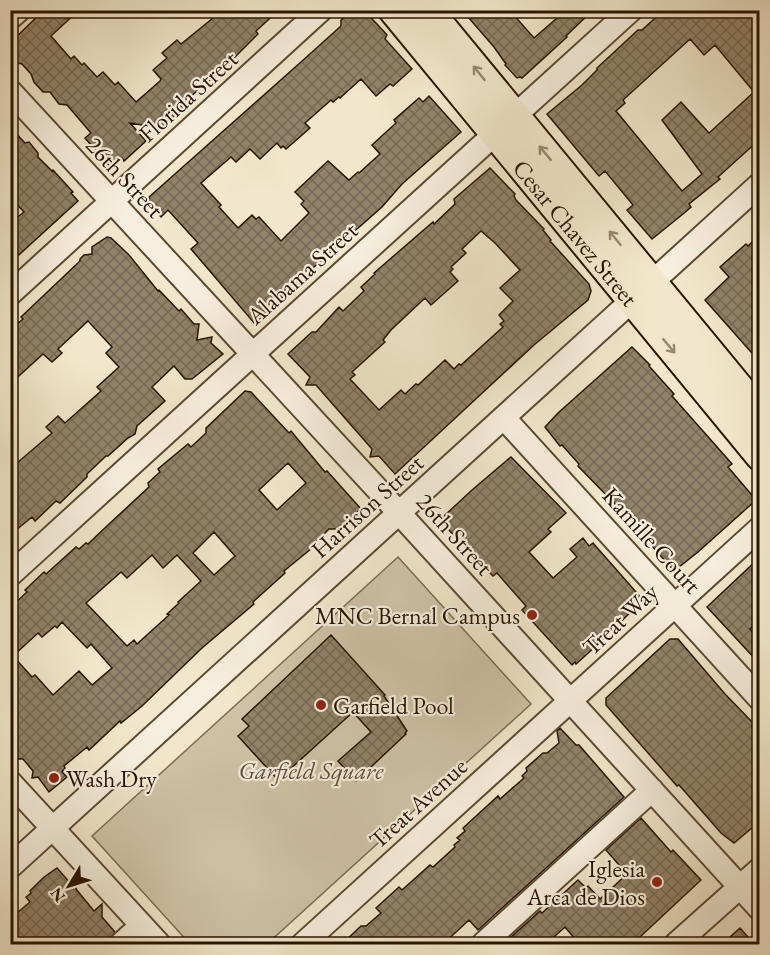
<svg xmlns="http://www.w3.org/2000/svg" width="770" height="955" font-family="'EB Garamond',serif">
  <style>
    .green { fill: #d0c3a9; stroke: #7c6c54; stroke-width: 1.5 }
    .building { fill: url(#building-cross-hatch); stroke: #281400; stroke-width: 1.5; fill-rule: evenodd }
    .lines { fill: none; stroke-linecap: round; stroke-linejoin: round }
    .minor-casing { stroke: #5a4933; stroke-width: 26 }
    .major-casing { stroke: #281400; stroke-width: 32 }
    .minor { stroke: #f7efde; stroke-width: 22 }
    .major { stroke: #f2e7cc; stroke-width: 28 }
    .oneway { stroke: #978870 }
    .poi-dot { fill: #8f2418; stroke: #f7efde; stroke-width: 2 }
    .labels { text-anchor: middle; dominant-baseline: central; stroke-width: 4.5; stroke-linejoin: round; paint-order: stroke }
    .street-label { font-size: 24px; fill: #281400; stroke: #f7efde }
    .poi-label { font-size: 24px; fill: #281400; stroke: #f7efde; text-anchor: end }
    .park-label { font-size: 24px; font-style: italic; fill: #63513b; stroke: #f7efde }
  </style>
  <defs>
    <pattern id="building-cross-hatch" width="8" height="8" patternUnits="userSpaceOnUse" patternTransform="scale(1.5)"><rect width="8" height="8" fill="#91826a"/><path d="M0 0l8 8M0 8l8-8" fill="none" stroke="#766955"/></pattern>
  </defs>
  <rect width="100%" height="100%" fill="#f2e7cc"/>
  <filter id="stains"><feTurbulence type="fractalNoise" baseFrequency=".00333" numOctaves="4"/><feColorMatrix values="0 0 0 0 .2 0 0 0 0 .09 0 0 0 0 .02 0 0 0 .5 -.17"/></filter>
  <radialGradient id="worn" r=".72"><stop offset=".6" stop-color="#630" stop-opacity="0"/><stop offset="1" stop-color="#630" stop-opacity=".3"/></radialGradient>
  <path class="green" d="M398 557 531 704 267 944H190L92 836Z"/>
  <path class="building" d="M44 10H79L51 36 71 59 74 56 82 65 84 63 97 77 103 72 115 85 118 82 136 102 160 81 161 79 153 70 167 58 162 53 177 40 181 44 223 10H279L256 31 258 34 227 65 181 105 184 108 161 128 130 123 146 141 124 161 122 158 111 168 85 138 91 133 67 105 59 104 50 92H43L34 82 31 74 22 64 17 63 10 54V43Z
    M353 10H363L376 23 387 35 385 39 412 69 393 86 390 84 376 96 361 79 340 98 339 97 333 102 331 100 305 123 310 128 286 149 283 146 281 148 277 143 260 159 250 149 236 162 231 157 201 183 221 205 219 207 238 228 252 215 256 219 259 217 281 241 309 213 301 204 304 201 295 192 328 161 349 180 358 172 359 173 380 154 372 145 396 123 394 120 419 98 423 102 429 96 461 132 402 184 382 207 289 289 287 298 272 297 273 307 255 324 191 249 198 243 168 210 161 217 149 203V197L301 62 341 26V20Z
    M462 10H500L507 18 512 13 534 38 557 18 550 10H593L566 36 567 37 522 78 520 77 517 78 505 65 506 64 494 47Z
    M664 10H759V140L718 177 720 179 689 204 691 207 683 214 652 239 627 210 633 205 605 171 599 176 547 114 582 85 597 70V68L638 30H642ZM690 39 704 55 715 45 754 92 709 133 681 102 662 120 702 174 682 191 616 111 625 103 623 100Z
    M10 127 25 143 29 142 38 153V157L52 171 53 170 73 192 71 193 78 201 10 263V223L24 212 10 197Z
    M490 168 515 194 514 196 516 200 544 229 543 230 551 240 550 241 589 284 591 291 588 300 534 345 395 474 379 456 370 457 372 449 316 385H306L310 377 288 354 312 332H316L339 307 343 311 364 291 361 287 375 274 374 273 433 222 434 224 455 204 454 199ZM481 231 495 243 520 270 500 288 513 301 499 315 504 321 500 324 503 327 461 365 459 364 454 369 445 360 418 385 416 384 405 394 401 390 379 410 350 379 355 375 352 372 385 342 383 340 391 330 425 298 431 305 458 281 450 272 453 269 451 267 466 253 462 249Z
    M759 235V361L705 300 729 277 720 267 746 244 748 246Z
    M107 237 111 238 129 255 158 291 159 290 179 311 181 309 194 324H199L197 340 212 337 211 343 223 354 192 379H185L174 366 152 387 165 401 137 426 135 434 128 438 108 456H106L87 474V477L60 503 56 501 35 521 32 517 10 535V469L52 433 46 427 58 416 65 423 101 391 97 387 119 367 106 353 112 347 88 321 58 349 62 353 52 362 43 354 10 384V330L23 319 21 317 80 261V259L84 255 92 254V247Z
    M632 347 650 365 649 366 674 394 672 396 732 464 728 467 756 500 698 552 674 571 615 504 578 466 579 464 562 445 560 446 545 427 558 413Z
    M245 391 251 392 289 433 291 431 325 472 327 471 361 509 337 529H329L315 543 317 544 284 571 285 573 253 602 254 604 202 648 142 706 121 723 120 721 89 750 87 747 64 766 65 768 62 772 67 777 49 792 38 777 32 778 33 771 23 759H16L17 753 10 745V608L27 592 25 590 44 572 46 574 76 547 79 549 86 543 88 544 108 525 149 487 148 483 160 472 158 469 188 444 191 447 206 433V428ZM288 463 306 483 277 510 259 490ZM214 532 235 556 214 575 193 553ZM152 555 163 568 177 555 201 581 178 602 179 603 167 614 169 615 137 644 134 640 127 646 86 603 121 572 127 578ZM62 622 87 648 91 644 112 668 92 685 79 671 53 695 35 675 32 677 13 656 38 633 42 637 55 626 57 628Z
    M511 457 566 513 548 529 551 532 529 552 553 578 577 557 570 549 583 538 589 546 593 543 643 600 596 646 576 664 575 662 572 665 522 610 526 606 497 573 493 576 486 569 484 570 475 560 477 559 459 539 457 540 442 521 444 519 443 517 472 490Z
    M759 558V620L750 629 759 639V663L707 607Z
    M331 635 385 695 384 696 407 731 405 733 406 734 356 781 338 761 371 732 353 712 278 780 238 736 249 726 242 719Z
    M670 639H678L725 694 753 723 752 727 759 735V822L734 843 721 833 679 785 677 786 606 705V698Z
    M560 728 576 745H579L624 797 478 930 469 920 442 945H341L361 926H366L381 913 376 908 399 887 402 890 430 865 433 867 455 847 454 845 460 840 457 838 465 831 463 828 498 796 500 799 524 778 522 776 527 771 526 768 543 753H547L559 743 557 731Z
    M641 818 671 852 673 850 701 880 641 936 631 945H580L565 927 545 945H502L540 911 542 913 578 880 586 888 588 886 600 899 627 874 606 850Z
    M57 868 71 884 77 882 76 889 94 911 102 904V917L115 932 107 945H10V919L30 902 26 897 31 893 30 891 44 877Z
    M740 928 755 945H721Z"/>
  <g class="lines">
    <g class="minor-casing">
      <path id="minor" d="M10 18 19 10
        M10 91 380 492 760 909
        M10 294 321 10
        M504 418 760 699
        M10 575 631 10
        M10 782 159 944
        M10 867 760 184
        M121 944 141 926
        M303 944 760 528
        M483 944 652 790
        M676 944 760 869"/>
    </g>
    <g class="major-casing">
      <g id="major">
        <path id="s1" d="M393 10 760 456"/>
        <path d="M428 10 760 413"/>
      </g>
    </g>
    <use href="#minor" class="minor"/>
    <use href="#major" class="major"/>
  </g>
  <defs><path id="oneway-shaft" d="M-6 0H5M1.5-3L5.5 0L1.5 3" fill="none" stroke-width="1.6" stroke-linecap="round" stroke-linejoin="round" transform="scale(1.5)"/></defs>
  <g class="oneway">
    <use href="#oneway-shaft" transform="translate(479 73) rotate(-129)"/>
    <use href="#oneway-shaft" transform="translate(545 153) rotate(-130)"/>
    <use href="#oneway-shaft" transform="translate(615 238) rotate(-129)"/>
    <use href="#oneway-shaft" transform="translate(669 346) rotate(50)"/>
  </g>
  <g class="poi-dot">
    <circle cx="532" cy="615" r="6"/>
    <circle cx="321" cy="705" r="6"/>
    <circle cx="54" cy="778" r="6"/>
    <circle cx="657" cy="882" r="6"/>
  </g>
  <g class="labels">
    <g class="street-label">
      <text transform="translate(188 96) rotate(-42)">Florida Street</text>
      <text transform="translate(125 177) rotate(47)">26th Street</text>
      <text stroke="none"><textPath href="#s1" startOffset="288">Cesar Chavez Street</textPath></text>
      <text transform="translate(302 273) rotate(-42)">Alabama Street</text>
      <text transform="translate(367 506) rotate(-42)">Harrison Street</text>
      <text transform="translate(455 534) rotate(48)">26th Street</text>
      <text transform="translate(652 540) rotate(48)">Kamille Court</text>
      <text transform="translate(620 619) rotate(-43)">Treat Way</text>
      <text transform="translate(418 803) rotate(-42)">Treat Avenue</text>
    </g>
    <g class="poi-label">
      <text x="520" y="615">MNC Bernal Campus</text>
      <text x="333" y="705" text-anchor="start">Garfield Pool</text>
      <text x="66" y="778" text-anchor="start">Wash Dry</text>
      <text x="645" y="868">Iglesia<tspan x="645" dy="28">Arca de Dios</tspan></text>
    </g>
    <g class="park-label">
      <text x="311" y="770">Garfield Square</text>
    </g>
  </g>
  <rect width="770" height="955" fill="none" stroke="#f2e7cc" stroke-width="36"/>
  <rect x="12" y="12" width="746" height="931" fill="none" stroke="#281400" stroke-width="3"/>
  <rect x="18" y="18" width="734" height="919" fill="none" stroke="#281400" stroke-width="1.5"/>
  <g transform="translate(69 886) rotate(232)" stroke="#f7efde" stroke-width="4.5" paint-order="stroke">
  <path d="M0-4.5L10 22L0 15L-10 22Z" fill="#281400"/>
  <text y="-9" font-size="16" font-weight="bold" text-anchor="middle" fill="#281400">N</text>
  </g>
  <rect width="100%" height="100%" filter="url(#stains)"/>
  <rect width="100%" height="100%" fill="url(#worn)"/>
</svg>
